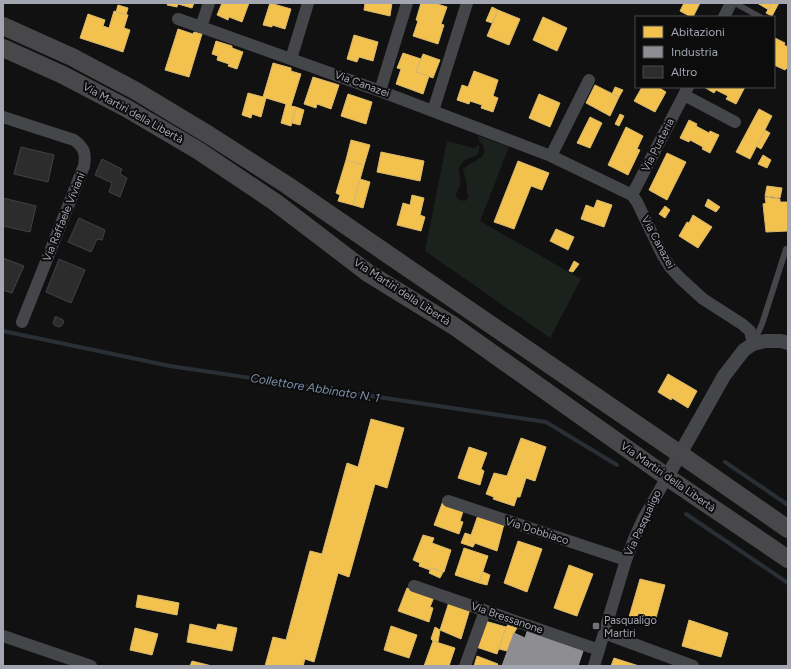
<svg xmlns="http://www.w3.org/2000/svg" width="791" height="669" font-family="Figtree,sans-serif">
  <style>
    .green { fill: #1b211c }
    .homes { fill: #f2c14e; stroke: #dab96c }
    .industry { fill: #8d8d92; stroke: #94949b }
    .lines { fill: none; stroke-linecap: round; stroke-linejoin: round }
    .stream { stroke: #292f35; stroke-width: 4 }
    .building { fill: #2c2c2d; stroke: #414245 }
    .service { stroke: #45464a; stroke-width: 6 }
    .minor { stroke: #45464a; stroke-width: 12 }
    .tertiary { stroke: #45464a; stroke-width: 14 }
    .primary { stroke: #48484b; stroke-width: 18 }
    .poi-dot { fill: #707279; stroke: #0c0c0d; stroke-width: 1.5 }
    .labels { text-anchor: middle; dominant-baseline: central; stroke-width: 4; stroke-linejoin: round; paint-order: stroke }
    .street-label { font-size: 11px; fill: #a3a6b1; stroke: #0c0c0d }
    .poi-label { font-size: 11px; fill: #a3a6b1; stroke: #0c0c0d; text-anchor: start }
    .water-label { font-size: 12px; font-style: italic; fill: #7c91aa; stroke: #0c0c0d }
  </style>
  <rect width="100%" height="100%" fill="#111112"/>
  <path class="green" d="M479 136 509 147 480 221 581 279 550 338 425 251 447 141 474 148 479 145C481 161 469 154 462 163 455 170 462 177 460 185 460 187 457 190 456 193L457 198 460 200 465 201 468 198V195L467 192 466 180 463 170C471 159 496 159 478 139Z"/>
  <path class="homes" d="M168 3H194L192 8 178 4 177 7 167 5Z
    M222 3H249L242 22 229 17 228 20 217 15Z
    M270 3 291 9 285 29 272 25V27L263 25Z
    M365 3H392L390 16 364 10Z
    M421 3H434L447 7 441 24 444 25 438 44 413 36 418 21 416 20Z
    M684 3H700L693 17H691L680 11Z
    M757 3H772L769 10Z
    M772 3H779L772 16 766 13Z
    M118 5 128 8 126 15 116 12Z
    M492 7 498 10 492 23 486 21Z
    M498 10 520 19 509 45 487 36Z
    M114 11 128 15 124 28 130 30 123 52 80 38 88 14 105 20 103 26 109 28Z
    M543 17 567 28 557 51 533 40Z
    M178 29 193 34 194 32 202 34 189 77 165 70Z
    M354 35 378 42 373 61 359 57 357 62 347 59Z
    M775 38 785 43 784 45 788 47V69L787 68 785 70 774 65V40Z
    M216 41 232 46V48L243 52 237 69 228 66 229 64 217 60 218 56 212 54Z
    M403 53 421 59 416 72 429 76 423 94 396 84 401 69 397 68Z
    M423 54 440 60 433 78 416 72Z
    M273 63 291 68V71L301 74 291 106 296 107 291 126 281 123 286 104 266 98 261 117 252 114 251 118 242 115 248 93 263 97Z
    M474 71 498 80 493 96 498 98 493 112 481 108 482 105 470 101 469 104 457 100 462 85 468 87Z
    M313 77 339 85 331 109 317 104 316 108 304 104Z
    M595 85 619 97 610 116 586 103Z
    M615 87 623 90 619 97 612 94Z
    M642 87H658L666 92 655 112 634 101Z
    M704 87H745L736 104 726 99 728 96 716 90 714 93Z
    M348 94 372 102 366 124 341 116Z
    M539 94 560 103 550 127 529 118Z
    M296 107 304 110 300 125 292 123Z
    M759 109 772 116 750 159 736 152Z
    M620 114 624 116 619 126 615 124Z
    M590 117 602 123 590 148 577 143Z
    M689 120 697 124 696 126 709 133 710 131 719 135 710 153 702 149 703 147 690 140 689 142 680 138Z
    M626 127 643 136 637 149 640 150 628 175 608 165Z
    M765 130 770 133 761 149 756 146Z
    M351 140 370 145 364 165 346 160Z
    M381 152 424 161 420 181 377 172Z
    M667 153 686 162 667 200 649 190Z
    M763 155 771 160 767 168 758 164Z
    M346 160 364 165 353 205 338 201 340 195 336 193Z
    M518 161 549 173 542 190 531 186 514 229 494 222Z
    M360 179 370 182 363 208 353 205Z
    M767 186 782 188 780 198 765 196Z
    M412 195 424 198 420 215 425 217 421 231 397 225 403 203 410 205Z
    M765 197 780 199V202H788V231L766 232 763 204 766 203Z
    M708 199 720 207 716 212 705 206Z
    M597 200 612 205 604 227 581 219 586 205 594 208Z
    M665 206 670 210 665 218 659 214Z
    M693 215 712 227 698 248 679 236 687 222 689 223Z
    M556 229 574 237 568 250 550 241Z
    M574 261 579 264 573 272 569 271Z
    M668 374 697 391 688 408 672 398 671 400 658 392Z
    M371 419 404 428 387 488 375 484 349 577 338 573 314 662 305 659 303 666H265L273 637 286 640 310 551 322 554 347 463 358 467Z
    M521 438 546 447 535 481 526 478 520 497H517L514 506 493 499 494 497 486 494 494 473 507 476Z
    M469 447 487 453 481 469 484 471 480 485 458 478Z
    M443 501 464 508 460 521 463 522 459 534 434 525Z
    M478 515 504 524 497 551 469 541Z
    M465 533 471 535 469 541 475 543 473 547 461 543Z
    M423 535 434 538 432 543 451 550 444 572 431 568 430 570 419 566 420 563 413 560Z
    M518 541 542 549 527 592 504 583Z
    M464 548 488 556 479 583 455 575Z
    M569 565 593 574 577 616 554 608Z
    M431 568 443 572 440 578 429 573Z
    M483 572 490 575 487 585 479 583Z
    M640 579 665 585 654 625 629 617Z
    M407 588 434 597 430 607 433 608 429 622 398 611Z
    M138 595 179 603 177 615 136 607Z
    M449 602 470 609 461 639 440 630Z
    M689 620 728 633 721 657 682 646Z
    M485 621 506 627 497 654 476 647Z
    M190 624 216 630 218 624 237 628 232 651 187 642Z
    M508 625 517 628 514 633 507 651 499 649 506 627Z
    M391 626 417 635 409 658 384 650Z
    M435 627 440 630 438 642 433 641 431 639Z
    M135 628 158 634 152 655 130 650Z
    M433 641 455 648 449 666H424Z
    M477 656 498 664 497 666H474Z
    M614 658 639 666H611Z
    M192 661 212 666H190Z"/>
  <path class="industry" d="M528 629 584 648 578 666H502L514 633 525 638Z"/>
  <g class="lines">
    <path class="stream" d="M3 331 170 366 546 422 617 465
      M725 462 788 505
      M686 514 788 583"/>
  </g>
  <path class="building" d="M21 147 54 155 48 182 14 174Z
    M102 159 122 169 120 174 127 178 120 197 109 192 112 183 95 175Z
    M3 198 36 206 30 232 3 226Z
    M79 218 105 230 102 240 97 239 91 252 68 242Z
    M3 258 24 266 12 293 3 290Z
    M59 259 85 270 71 303 46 292Z
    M55 317H57L63 320 64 322 61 326 59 327 54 325 53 323Z"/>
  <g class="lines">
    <path class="service" d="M735 3 760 17
      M754 342 762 324 786 249"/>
    <path class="minor" d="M209 3 201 27 380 91 551 156 632 195 637 202 662 254 670 267 680 278 703 299 742 324 750 331 753 344
      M724 17 731 3
      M178 19 201 27
      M291 59 308 3
      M380 91 407 3
      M684 95 735 122
      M433 111 467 3
      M3 117 74 140C85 148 86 154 84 166L22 322
      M551 156 589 80
      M632 195 688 87
      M448 501 626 560
      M414 586 599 650
      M604 633 693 666
      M3 636 91 666
      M465 666 485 611
      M594 666 626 560 634 539 643 519 667 477"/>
    <path class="tertiary" d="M667 477 724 376 744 350 753 344 765 341H781L788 343"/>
    <path class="primary" d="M3 26 72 57 136 91 209 135 287 185 383 251 680 454 788 529
      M3 48 63 75 126 108 199 151 275 202 368 273 454 326 667 477 788 559"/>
  </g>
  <rect class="poi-dot" x="592" y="622" width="8" height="8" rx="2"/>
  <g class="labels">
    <g class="street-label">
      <text transform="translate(362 84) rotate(20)">Via Canazei</text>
      <text transform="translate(133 113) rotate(29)">Via Martiri della Libertà</text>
      <text transform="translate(658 145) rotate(-63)">Via Pusteria</text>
      <text transform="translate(64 217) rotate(-68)">Via Raffaele Viviani</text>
      <text transform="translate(658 242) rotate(62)">Via Canazei</text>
      <text transform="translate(402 292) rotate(33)">Via Martiri della Libertà</text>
      <text transform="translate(668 477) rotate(35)">Via Martiri della Libertà</text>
      <text transform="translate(643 523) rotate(-65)">Via Pasqualigo</text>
      <text transform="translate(537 531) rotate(18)">Via Dobbiaco</text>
      <text transform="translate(507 618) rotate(19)">Via Bressanone</text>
    </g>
    <g class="poi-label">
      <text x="604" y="620">Pasqualigo<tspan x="604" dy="13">Martiri</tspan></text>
    </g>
    <g class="water-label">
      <text transform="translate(315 388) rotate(9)">Collettore Abbinato N. 1</text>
    </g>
  </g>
  <rect width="791" height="669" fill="none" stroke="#a3a6b1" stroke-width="8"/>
  <rect x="635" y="16" width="140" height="72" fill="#0c0c0d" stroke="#484a4f"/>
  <rect x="643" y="26" width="20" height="12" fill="#f2c14e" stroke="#484a4f"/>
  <text x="671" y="36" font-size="12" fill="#a3a6b1">Abitazioni</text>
  <rect x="643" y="46" width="20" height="12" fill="#8d8d92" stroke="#484a4f"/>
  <text x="671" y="56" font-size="12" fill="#a3a6b1">Industria</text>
  <rect x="643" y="66" width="20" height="12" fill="#2c2c2d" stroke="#484a4f"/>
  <text x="671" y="76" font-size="12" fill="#a3a6b1">Altro</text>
</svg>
